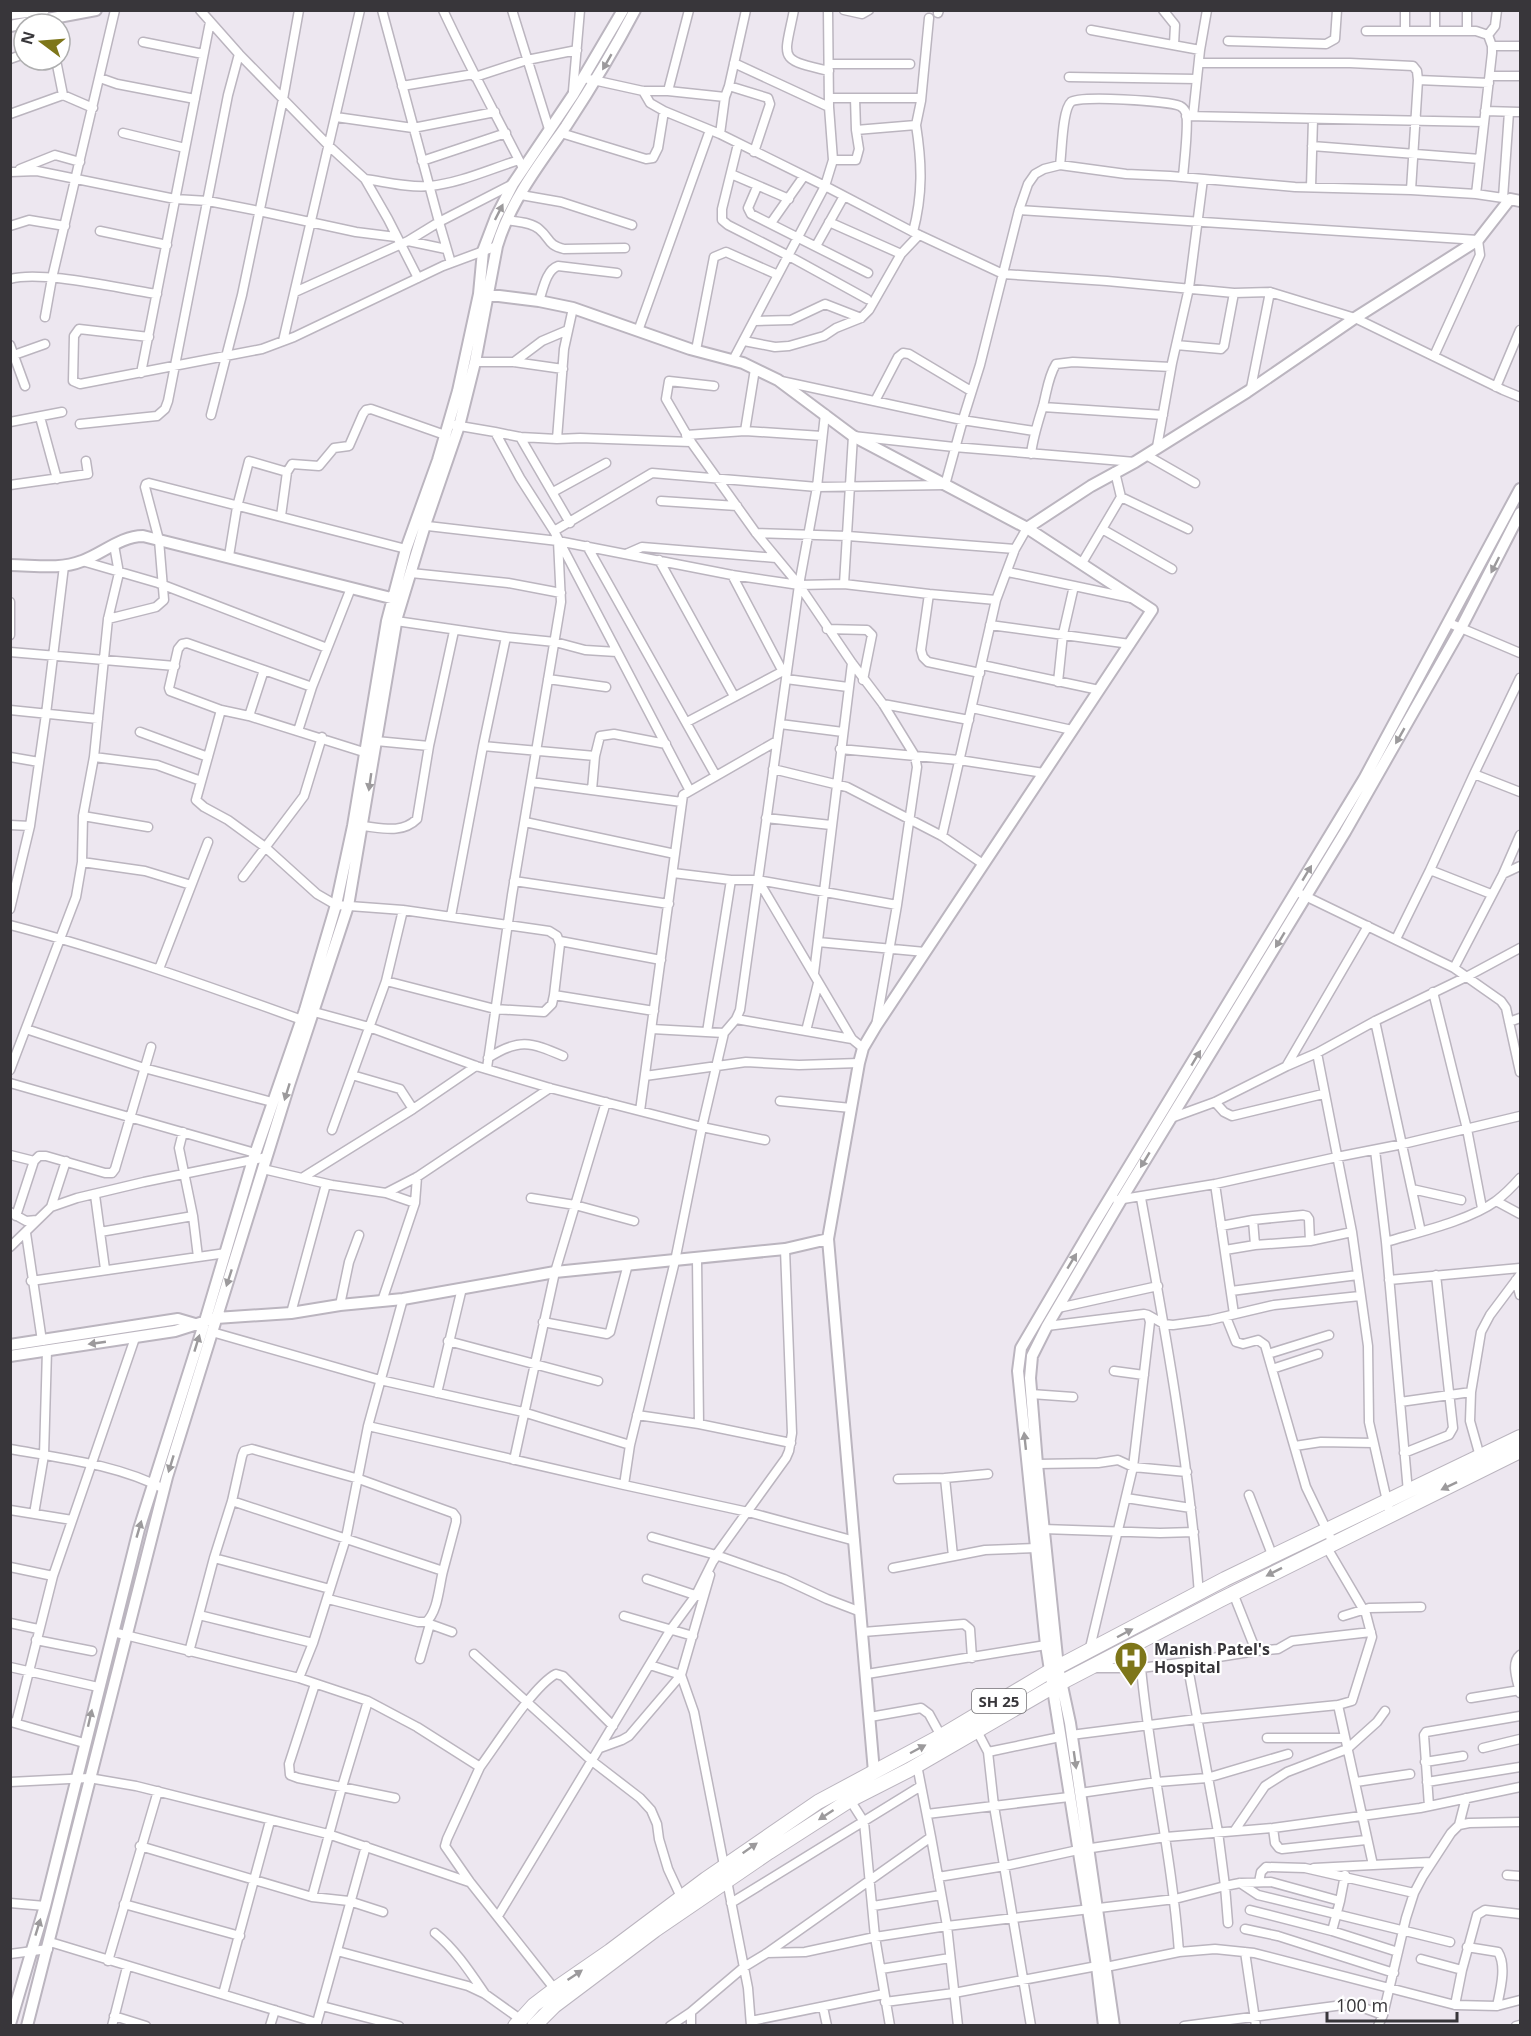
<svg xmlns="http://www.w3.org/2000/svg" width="1531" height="2036" font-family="'Open Sans',sans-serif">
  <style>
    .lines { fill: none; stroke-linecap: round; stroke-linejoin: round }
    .minor-casing { stroke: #bbb5bf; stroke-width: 11 }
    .tertiary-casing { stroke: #bbb5bf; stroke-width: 14 }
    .primary-casing { stroke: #bbb5bf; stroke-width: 16 }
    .minor { stroke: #fff; stroke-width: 8 }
    .tertiary { stroke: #fff; stroke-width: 10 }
    .primary { stroke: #fff; stroke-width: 14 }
    .oneway { fill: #9c9a9c }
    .labels { text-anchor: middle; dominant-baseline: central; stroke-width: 4.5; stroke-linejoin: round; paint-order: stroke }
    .shield { fill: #fff; stroke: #747275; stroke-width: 1.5 }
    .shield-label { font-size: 15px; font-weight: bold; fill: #38363a }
    .poi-label { font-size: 16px; font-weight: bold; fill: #38363a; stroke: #fff; text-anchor: start }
  </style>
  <rect width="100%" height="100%" fill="#ede7f0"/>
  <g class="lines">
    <g class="minor-casing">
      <path id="minor" d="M382 10 439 222 451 263
        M443 10C468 64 496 115 523 168
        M512 10 549 129
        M794 10C784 60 777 59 829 71
        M828 10 829 107
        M844 10 862 14 869 10
        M1163 10 1175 25 1174 45
        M938 13 939 10
        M1091 30 1200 50
        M1366 31H1476L1488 35 1492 46V53L1476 194
        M1405 31V10
        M1435 31V10
        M1467 31V10
        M1488 35 1495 26 1497 10
        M1228 41 1326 44 1335 39 1337 10
        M143 42 203 54
        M1492 46H1520
        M239 54 329 146 365 179 388 219 418 278
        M10 59 24 54
        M1199 63H1350L1413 66 1417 71 1418 80 1411 190
        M829 64H910
        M1490 76H1520
        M475 77 527 60 577 50
        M1069 77 1197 79
        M100 78 117 84 195 99
        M584 78 643 91H668L725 97
        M1418 80 1489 83
        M402 86 474 74
        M729 86 768 98 770 104 754 152
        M573 91 580 10
        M643 91 650 103 664 111 720 134 825 186 913 232 1003 274 1107 281 1234 293 1270 292 1355 318 1503 390 1520 397
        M668 91 689 10
        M63 95 93 108
        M829 98H921
        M855 98 856 130 916 125C922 163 923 194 913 232
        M1485 111 1520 112
        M10 114 63 95 56 60
        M1186 116 1484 122
        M1193 116 1200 50 1207 10
        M336 117 413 128 495 112
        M916 125 921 101 929 18
        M123 133 185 148
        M561 133 646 159 653 158 658 148 664 111
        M720 134 725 97 729 86 746 10
        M738 144 722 209V220L728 225 787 255 867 299
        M1312 146 1480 159
        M833 160H856L859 149 856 130
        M422 161 506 133
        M1060 165C1062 152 1062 110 1071 102 1078 95 1168 101 1180 106 1182 107 1185 110 1186 113 1189 124 1184 163 1183 177
        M20 169 55 155 80 162
        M10 172 37 171 175 199 208 201 259 211 356 232 396 237
        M731 174 789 199
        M365 179C386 182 408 188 430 186 460 183 490 169 519 160
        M757 187 748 208 751 214 868 273
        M1311 187 1313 119
        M521 195 561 202 632 225
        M1503 198 1509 112
        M1019 210 1478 240 1480 255 1434 356
        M507 220C517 222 531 222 539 229 551 239 547 245 564 249L625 248
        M829 222 901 254
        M771 223 804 176
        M10 226 29 220 65 226
        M100 231 167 245
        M408 241 446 249
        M816 246 844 196
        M10 279C42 270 121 289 157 294
        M295 292 408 241 439 222 513 184
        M539 301C543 290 546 270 558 266L617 273
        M45 317 52 278 115 10
        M755 321 791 320 825 304 861 318
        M638 331 710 130
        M149 337 79 329 74 336 73 381 80 384 262 349 294 337 443 266 497 246
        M283 341 360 10
        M744 341 775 347 789 346 824 336 836 328 861 318 869 310 901 254 919 235
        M10 345 25 386
        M1176 345 1221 349 1224 346 1234 293
        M696 350 714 257 726 252 778 275
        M14 355 45 344
        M733 360 825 186 833 160 829 107 734 63
        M475 362H514L563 369
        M514 362 542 341 568 330
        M141 373 210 22
        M781 381 962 420 1034 431
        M714 386 669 381 666 399 691 442 756 533 799 585 852 663 883 704 915 756 917 767 897 905 758 880H731
        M1496 387 1520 330
        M1251 388 1270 292
        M875 401 898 357 903 353 909 354 971 391
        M1043 407 1163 415
        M825 414 817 487 799 585 844 584 929 594 921 650 923 657 928 662 980 673
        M211 415 242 295 283 99 299 10
        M40 417 57 479
        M10 422 62 412
        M80 424 157 416 165 409 168 401 228 95 239 54 200 10
        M454 425 495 432 520 478 554 531 690 791
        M745 431 755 369
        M495 432 520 437 557 439 580 438 691 442
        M686 435 745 431 822 436
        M520 437 570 523
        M557 439 564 349 573 308
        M1157 447 1172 363 1189 288 1203 179
        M1031 454C1033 437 1038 422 1043 406 1047 391 1048 377 1056 364L1073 362 1171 367
        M1146 455 1195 483
        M1115 472 1121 497 1188 529
        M10 485 88 474 86 461
        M553 492 606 463
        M661 501 737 506
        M281 516 287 472
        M419 525 558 541
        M1102 529 1172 569
        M554 531 652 473 817 487 945 485 964 416 980 365 1019 210 1028 184 1035 174 1044 169 1060 165 1126 174 1170 176 1295 187 1411 190 1476 194 1510 199
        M756 533 848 536 1015 549
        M587 546 716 776
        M626 554 642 547 776 558
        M229 556 237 507 249 461 287 472 292 464 319 466 334 448 349 446 363 414 366 410 371 409 445 435
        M659 560 734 696
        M82 561 158 583 327 648
        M1082 563 1121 497
        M1008 572 1131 598
        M411 573 508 583 561 593
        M732 575 783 672
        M844 584 853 436 954 447 1135 462
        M929 594 996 600
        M10 602V635
        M108 619 156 607 164 600 159 540 145 487 146 484 149 483 406 549
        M396 621 506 637 483 746 595 756
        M1449 623 1520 653
        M990 625 1130 644
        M827 629 867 630 872 635 863 680
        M506 637 555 642 585 650 617 652
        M10 652 175 666
        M982 665 1099 690
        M264 670 312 687
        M548 679 606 687
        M786 679 848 687
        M1058 682 1063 634 1074 586
        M883 704 969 720
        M972 708 1072 730
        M10 710 98 719
        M221 710 196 800 204 807 228 820 265 847 317 894 336 905 403 910 549 931 557 936 560 944 554 995 552 1004 544 1012 495 1009 386 981 332 1130
        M249 716 221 710 170 691 169 688 178 649 182 644 187 643 264 670 249 716 370 754
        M687 722 787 669
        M780 724 843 732
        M298 731 312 687 351 588
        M140 732 208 757
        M376 741 429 746
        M840 749 959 760 1044 773
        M10 757 39 762
        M94 757 157 765 201 781
        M773 769 847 787 942 836 983 864
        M1474 774 1520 792
        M531 782 682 802
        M592 790 595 756 600 736 614 734 666 744
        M83 816 148 827
        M766 818 831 825
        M525 822 675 854
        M10 825 30 826
        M363 826C382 828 402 834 417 819L429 746 454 631
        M942 836 996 600 1015 549 1027 528
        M82 862 145 871 191 885
        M673 873 731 880 707 1032
        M1503 874 1520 866
        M243 877 304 796 322 737
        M514 881 669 904
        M758 881 740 1010 736 1019 724 1033 702 1127 765 1140
        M1301 894 1454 968 1501 1001 1506 1008 1520 1072
        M1491 894 1430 870 1474 774 1520 678
        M10 909 30 826 46 714 64 566
        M451 916 483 746
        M10 925C110 951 205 985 302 1020
        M1396 939 1430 870
        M560 941 661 960
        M818 942 925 952
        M1454 968 1503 874 1520 835
        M159 969 208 842
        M814 973 852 663
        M386 981 403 910
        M1433 992 1467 1129 1482 1208
        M554 995 654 1011
        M307 1010 369 1027 476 1066 550 1088 702 1127 675 1261 630 1445 624 1485 748 1512 855 1541
        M736 1019 852 1039
        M1375 1021 1421 1232
        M1509 1022 1520 1018
        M876 1026 897 905
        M26 1029 144 1068 272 1102
        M652 1029 724 1033
        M806 1031 818 983
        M1317 1053 1352 1232 1368 1346 1369 1422 1390 1514
        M488 1058C519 1038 530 1042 563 1056
        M1287 1065 1368 926
        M487 1068 512 895 561 602 558 541 732 575 799 585 758 880 852 1039 863 1048
        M10 1070 76 897 82 862 83 816 94 757 108 619 119 573 114 545
        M352 1075 400 1089 413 1109
        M645 1076 746 1062 799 1065 859 1063
        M10 1083 255 1153
        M780 1101 851 1108
        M1215 1102 1224 1112 1232 1116 1323 1094
        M640 1111 683 795 777 741
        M1171 1118 1215 1102 1287 1066 1317 1053 1375 1021 1468 976 1520 948
        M183 1132 179 1148 193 1216 198 1257
        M1375 1150 1386 1242 1408 1492
        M10 1155 34 1161
        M263 1169 332 1185 386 1193 417 1177 550 1088
        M302 1178 413 1109 476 1066
        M1215 1184 1234 1314
        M1412 1189 1461 1200
        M386 1193 415 1203 417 1177
        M95 1195 105 1269
        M531 1198 575 1205 634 1221
        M1141 1198C1165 1329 1189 1461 1199 1594
        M1117 1200 1215 1184 1337 1157 1403 1144 1520 1116
        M1496 1201 1520 1214
        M51 1207 66 1161
        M10 1212 26 1221 37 1220
        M16 1216 34 1161 39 1156H46L105 1173H112L115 1169 151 1047
        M1253 1220 1255 1245 1310 1241 1352 1232
        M1221 1226 1253 1220 1303 1215 1307 1216 1309 1219 1310 1241
        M100 1232 193 1216
        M26 1233 42 1341
        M1386 1242C1419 1232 1468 1221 1496 1201 1505 1194 1513 1186 1520 1178
        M10 1247 51 1207 77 1198 144 1182 267 1157
        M1225 1250 1255 1245
        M697 1259 699 1424
        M1389 1280 1520 1268
        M1516 1280 1520 1295
        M31 1281 226 1253
        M1231 1291 1358 1275
        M382 1301 415 1203
        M340 1305 349 1262 359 1235
        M1058 1308 1158 1286
        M291 1313 326 1184
        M1148 1315 1164 1324 1173 1325 1210 1320 1274 1305 1360 1296
        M1226 1317 1236 1342 1243 1344 1258 1340 1265 1345 1306 1487 1333 1543
        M543 1322 607 1334 610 1332 628 1264
        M1047 1326 1144 1314 1148 1315 1150 1322 1133 1467 1089 1652
        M212 1332 380 1380 523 1412 630 1445
        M448 1341 598 1381
        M1268 1354 1329 1335
        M1272 1369 1318 1354
        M1114 1371 1144 1375
        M437 1393 462 1288
        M1031 1394 1073 1397
        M1400 1402 1471 1392
        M637 1415 699 1424 791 1443
        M368 1426 624 1485
        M1295 1446 1321 1442 1373 1443
        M10 1449C60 1458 119 1465 164 1489
        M1404 1453 1449 1435 1453 1428 1436 1275
        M514 1460 555 1272 606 1102
        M1481 1460 1470 1421 1471 1392 1481 1332 1490 1315 1520 1275
        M1037 1464 1098 1463 1118 1460 1133 1467 1187 1472
        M945 1478 953 1556
        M898 1479 945 1478 988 1474
        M1249 1495 1273 1557
        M1126 1498 1191 1508
        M232 1501 443 1571C439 1586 438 1612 426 1622H418L328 1599
        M10 1510 72 1520
        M34 1514 44 1455 47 1350
        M1043 1529 1160 1533 1194 1532
        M652 1537 716 1555
        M214 1558 232 1501 242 1456 244 1451 252 1449 359 1479 453 1513 456 1517V1522L443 1571
        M714 1560 716 1555 784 1579 827 1599 861 1612
        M10 1567 53 1576
        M893 1568 985 1550 1036 1548
        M647 1579 701 1597
        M1233 1593 1256 1651
        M199 1615 313 1643
        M624 1616 693 1636
        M1343 1616 1369 1608 1421 1607
        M10 1623 38 1629
        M427 1623 452 1632
        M113 1632 299 1678 368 1701 417 1727 480 1767 447 1839 445 1846 470 1882 557 1992
        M863 1632 964 1624 970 1629 972 1658
        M36 1640 92 1651
        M189 1652 214 1558 330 1589
        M474 1654 592 1761 640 1798 651 1810 657 1824 659 1839 668 1869 681 1897
        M1520 1655C1510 1663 1518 1682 1520 1693
        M420 1659 430 1624
        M650 1665 681 1675 694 1712 748 1988 751 2026
        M10 1667 98 1687
        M1092 1668H1141L1187 1662 1256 1651 1278 1649 1292 1641 1371 1632
        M1141 1668C1150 1763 1172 1856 1179 1952
        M867 1674 1046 1645
        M299 1678 313 1643 346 1538 368 1426 403 1299
        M315 1684 289 1764 290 1775 298 1778 395 1798
        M1471 1698 1520 1690
        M1338 1705 1373 1865 1431 1862
        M870 1717 921 1708 929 1714 941 1736
        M11 1722 84 1743
        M16 1723 53 1576 135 1338
        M975 1727 988 1752 994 1806 1031 2026
        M1071 1735 1197 1719 1338 1705 1352 1701 1372 1637 1366 1614 1326 1546
        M1267 1738H1345
        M600 1748 622 1740 629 1736 681 1675 710 1575
        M1483 1748 1520 1739
        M988 1752 1060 1737
        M1425 1762 1463 1756
        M480 1767C497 1744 534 1685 556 1674L563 1676 613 1726
        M10 1782 89 1778 136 1786 328 1834 469 1882
        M1356 1782 1410 1774
        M1427 1782 1520 1767
        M1080 1793 1157 1782 1207 1778 1288 1754
        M850 1800 864 1822 875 1937 890 2026
        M1429 1806 1424 1735 1426 1732 1520 1716
        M927 1814 1069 1797
        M1459 1825 1466 1798
        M1273 1828 1275 1843 1279 1848 1282 1849 1366 1840
        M1235 1830 1265 1786 1287 1772 1347 1749 1377 1722 1385 1711
        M931 1837 947 1926 958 2026
        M140 1846 312 1897 349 1901 383 1912
        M1314 1868 1373 1865
        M1507 1875 1520 1876
        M938 1877 1005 1866 1078 1850 1166 1837 1273 1828 1420 1808 1520 1787
        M1259 1882 1261 1872 1266 1867 1305 1868 1414 1893
        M1240 1883 1258 1895 1450 1942
        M312 1897 342 1787 368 1701
        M1340 1901 1345 1875
        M10 1903 45 1906
        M731 1903 921 1786
        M124 1904 240 1936
        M873 1906 941 1895
        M1250 1910 1332 1931 1398 1952
        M498 1916 671 1629 696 1595 716 1555 786 1458 789 1451 792 1433 785 1249
        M1228 1923 1225 1886 1240 1883 1271 1882 1340 1901 1332 1931
        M1245 1929 1278 1936 1394 1973
        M435 1933C455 1949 470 1972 485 1994
        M50 1942 317 2023
        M1467 1947 1498 1952C1507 1966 1500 1991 1497 2006
        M337 1951 468 1986 485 1994 520 2019
        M1245 1952 1256 2026
        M767 1953 931 1837 917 1765
        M10 1954 48 1949
        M1421 1959 1462 1970 1455 2005
        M108 1961 158 1791
        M881 1969 950 1958
        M1462 1970 1477 1915 1485 1910 1520 1914
        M223 1994 270 1821
        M885 2002 954 1993 1097 1966 1106 1967 1179 1952 1215 1949 1254 1953 1455 2005 1497 2006 1520 2000
        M322 2006 399 2026
        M823 2007 827 2026
        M114 2016 146 2026
        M751 2021 884 1994
        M112 2026 127 1967
        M270 2026 275 2010
        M316 2026 366 1846
        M670 2026 691 2012
        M691 2026V2012L744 1967 767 1953 805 1952 875 1937 947 1926 1175 1899 1225 1886 1218 1832 1187 1662
        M1184 2026 1343 2005 1361 2007 1383 2015
        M1378 2026 1383 2015 1406 1918 1414 1893 1423 1876 1451 1833 1459 1825 1469 1823 1520 1822
        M1516 2026 1520 2025"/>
    </g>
    <g class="tertiary-casing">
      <path id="tertiary" d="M10 14 44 10
        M10 26 96 10
        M483 294 539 301 573 308 690 349 743 363 778 380 853 436 1027 528 1152 610 876 1026 863 1048 859 1063 828 1239 874 1772
        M1027 528 1091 486 1135 462 1247 392 1355 318 1478 240 1510 199 1520 201
        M10 565C33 565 60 570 82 561 102 554 121 536 143 536L399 600
        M10 1345 178 1319 195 1324
        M10 1356 175 1331 216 1318 291 1313 340 1305 403 1299 555 1272 785 1249 828 1239
        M10 2024 45 1906 139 1529 205 1321 253 1160 305 1010 336 905 353 826 387 621 406 549 438 460 458 391 479 294 483 251 496 217 513 184 573 95 623 10
        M27 2026 167 1477 289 1085 348 906 397 617 425 525 459 426 475 362 497 246C510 202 540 163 566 126 591 88 614 50 635 10
        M1104 2026 1097 1966 1046 1645 1018 1371 1021 1348 1094 1224 1364 779 1520 489
        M1114 2026 1070 1723 1058 1667 1037 1464 1030 1378 1032 1356 1047 1326 1121 1200 1345 832 1461 628 1520 513"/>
    </g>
    <g class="primary-casing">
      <path id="primary" d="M515 2026 534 2005 555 1989 610 1951 706 1879 818 1802 941 1736 1050 1671 1225 1579 1520 1437
        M534 2026 554 2006 655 1930 769 1852 850 1800 909 1770 1047 1690 1220 1600 1520 1451"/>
    </g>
    <use href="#minor" class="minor"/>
    <use href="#tertiary" class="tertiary"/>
    <use href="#primary" class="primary"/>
  </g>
  <defs><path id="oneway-solid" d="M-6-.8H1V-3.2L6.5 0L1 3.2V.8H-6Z" transform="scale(1.5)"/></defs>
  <g class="oneway">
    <use href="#oneway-solid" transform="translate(607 62) rotate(120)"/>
    <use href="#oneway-solid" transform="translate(499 212) rotate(-63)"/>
    <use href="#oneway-solid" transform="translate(1495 565) rotate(117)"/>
    <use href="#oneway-solid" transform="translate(1400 736) rotate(120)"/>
    <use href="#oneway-solid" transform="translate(370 782) rotate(98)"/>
    <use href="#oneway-solid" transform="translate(1307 873) rotate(-59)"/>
    <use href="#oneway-solid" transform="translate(1280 940) rotate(121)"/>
    <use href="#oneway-solid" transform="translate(1196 1058) rotate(-59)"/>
    <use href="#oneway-solid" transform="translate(287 1092) rotate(107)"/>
    <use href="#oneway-solid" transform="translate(1145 1160) rotate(121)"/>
    <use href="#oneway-solid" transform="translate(1072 1261) rotate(-59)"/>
    <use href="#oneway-solid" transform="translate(229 1278) rotate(108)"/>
    <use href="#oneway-solid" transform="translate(97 1343) rotate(172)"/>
    <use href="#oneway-solid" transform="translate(197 1343) rotate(-73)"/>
    <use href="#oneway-solid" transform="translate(1025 1441) rotate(-96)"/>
    <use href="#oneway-solid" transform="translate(171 1464) rotate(107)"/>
    <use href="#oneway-solid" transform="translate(1449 1486) rotate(154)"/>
    <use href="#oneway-solid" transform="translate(139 1529) rotate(-74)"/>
    <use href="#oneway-solid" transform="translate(1274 1572) rotate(153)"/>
    <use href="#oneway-solid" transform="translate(1125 1633) rotate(-28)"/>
    <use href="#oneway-solid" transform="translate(90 1718) rotate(-77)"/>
    <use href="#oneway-solid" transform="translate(918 1749) rotate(-28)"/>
    <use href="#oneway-solid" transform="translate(1075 1760) rotate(82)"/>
    <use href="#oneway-solid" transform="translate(826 1815) rotate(147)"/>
    <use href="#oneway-solid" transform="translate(750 1848) rotate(-35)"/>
    <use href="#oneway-solid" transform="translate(38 1927) rotate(-73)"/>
    <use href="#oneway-solid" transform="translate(575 1975) rotate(-34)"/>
  </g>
  <defs>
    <g id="hospital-pin" transform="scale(1.725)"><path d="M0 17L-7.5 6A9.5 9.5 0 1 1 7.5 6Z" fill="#7e761a" stroke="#fff"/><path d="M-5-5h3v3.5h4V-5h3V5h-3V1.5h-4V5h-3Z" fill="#fff"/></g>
  </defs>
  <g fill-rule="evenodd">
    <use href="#hospital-pin" x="1131" y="1658"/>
  </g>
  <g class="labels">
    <rect class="shield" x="972" y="1689" width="54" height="24" rx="4.5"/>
    <g class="shield-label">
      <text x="999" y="1701">SH 25</text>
    </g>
    <g class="poi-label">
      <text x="1154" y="1649">Manish Patel's<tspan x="1154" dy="18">Hospital</tspan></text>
    </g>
  </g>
  <rect width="1531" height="2036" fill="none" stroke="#38363a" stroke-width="24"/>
  <g transform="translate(42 42) rotate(286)"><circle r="28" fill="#ffffff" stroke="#afafb0" stroke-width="1.5"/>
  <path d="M0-4.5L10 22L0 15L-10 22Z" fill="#7e761a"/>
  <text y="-9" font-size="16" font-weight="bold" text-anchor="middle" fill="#38363a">N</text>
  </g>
  <path d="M1327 2012v9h130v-9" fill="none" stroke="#38363a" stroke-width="3"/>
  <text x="1336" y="2012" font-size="18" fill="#38363a" stroke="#ffffff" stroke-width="4.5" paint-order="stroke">100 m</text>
</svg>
